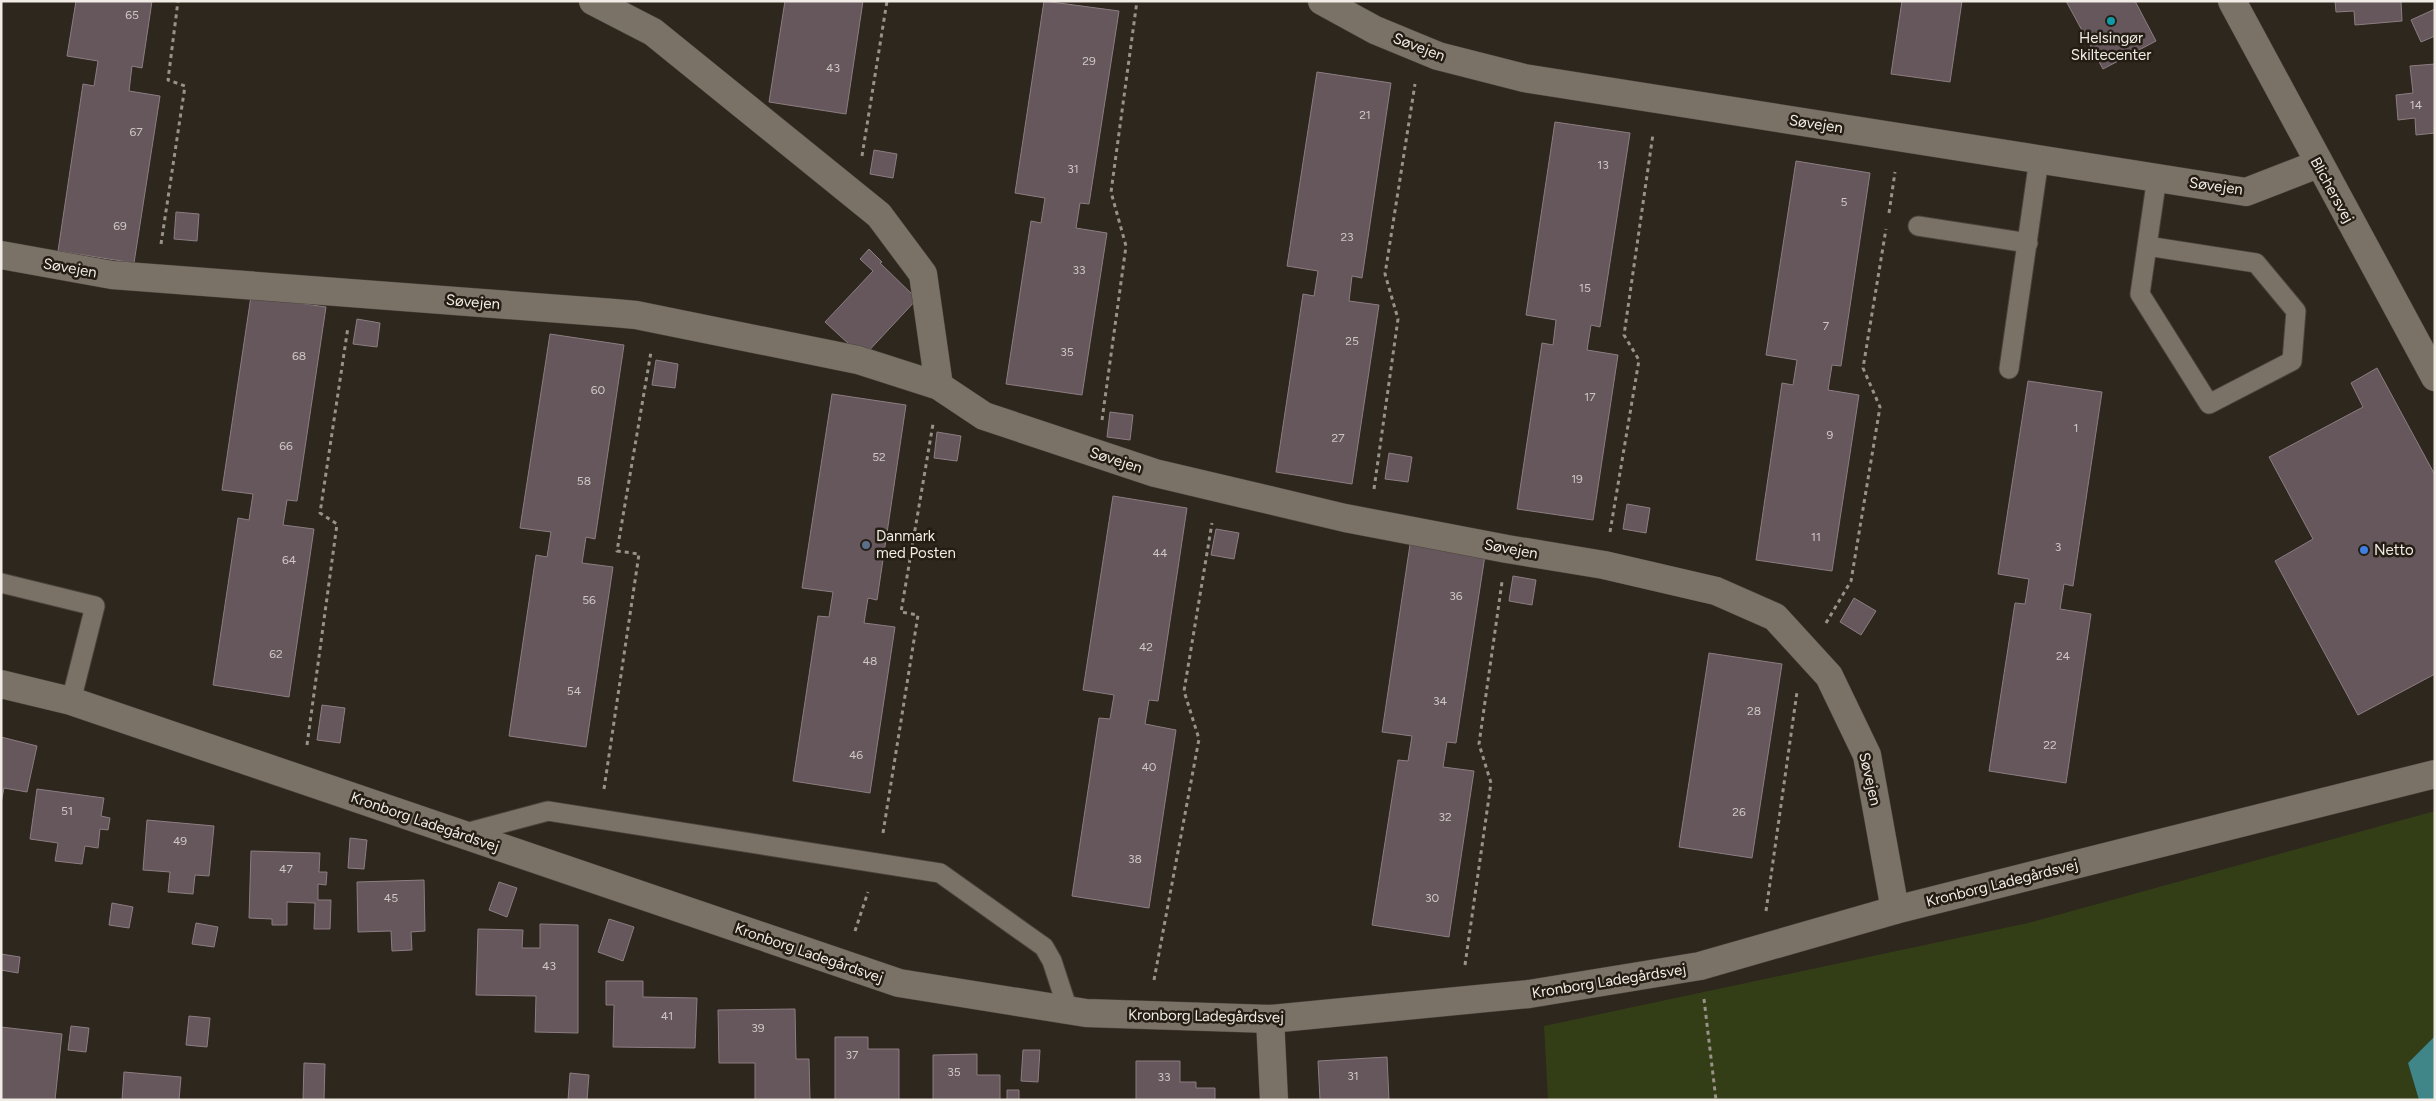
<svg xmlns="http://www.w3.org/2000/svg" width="2436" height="1101" font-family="Figtree,sans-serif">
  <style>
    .green { fill: #343e16 }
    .water { fill: #408588 }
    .building { fill: #66575d; stroke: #8c7d82 }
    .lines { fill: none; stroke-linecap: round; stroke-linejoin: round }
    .lane-casing { stroke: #4b453d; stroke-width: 21 }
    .street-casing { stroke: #4b453d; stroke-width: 29 }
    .secondary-casing { stroke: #4b453d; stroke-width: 29 }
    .path { stroke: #98928b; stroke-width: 3; stroke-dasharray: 4 4; stroke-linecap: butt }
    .lane { stroke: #7b7267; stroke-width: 19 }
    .street { stroke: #7b7267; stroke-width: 28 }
    .secondary { stroke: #7b7267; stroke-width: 28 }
    .culture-dot { fill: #0f9aa8; stroke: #241d14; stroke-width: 2 }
    .service-dot { fill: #5c6f8a; stroke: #241d14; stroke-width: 2 }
    .shop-dot { fill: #3f7fe0; stroke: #241d14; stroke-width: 2 }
    .labels { text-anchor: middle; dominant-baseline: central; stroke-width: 5; stroke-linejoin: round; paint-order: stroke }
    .number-label { font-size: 12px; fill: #cec7c4 }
    .poi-label { font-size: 15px; fill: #f1ece6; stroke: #241d14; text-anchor: start }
    .street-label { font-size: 15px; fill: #f1ece6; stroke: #241d14 }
  </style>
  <rect width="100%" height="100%" fill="#2e271d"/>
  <path class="green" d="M2435 811V1036L2408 1063 2419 1100H1548L1544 1026 2028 923Z"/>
  <path class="water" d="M2435 1036V1100H2419L2408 1063Z"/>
  <path class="building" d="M76 1H152L142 68 132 66 129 91 160 96 134 263 58 251 83 84 94 86 98 61 67 56Z
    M785 1H863L846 114 769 102Z
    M1044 1 1119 11 1089 204 1080 203 1076 228 1107 233 1082 395 1006 384 1031 221 1041 223 1045 198 1015 193Z
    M1902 1H1962L1950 82 1891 74Z
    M2066 1H2135L2156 41 2103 69Z
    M2335 1H2401L2402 21 2355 25 2354 11 2336 12Z
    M2435 9V36L2421 42 2411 20Z
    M2435 64V133L2416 135 2415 118 2398 120 2396 95 2413 93 2410 66Z
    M1317 72 1391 83 1362 278 1352 276 1349 301 1379 305 1352 484 1276 472 1303 294 1314 296 1318 271 1287 266Z
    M1555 122 1630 133 1600 327 1591 325 1587 350 1618 355 1593 520 1517 509 1542 343 1553 345 1556 320 1526 315Z
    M874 150 897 154 893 178 870 174Z
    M1796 161 1870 173 1841 366 1832 365 1828 390 1859 395 1832 571 1756 560 1782 383 1793 385 1797 360 1766 355Z
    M176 212 199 214 197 241 174 239Z
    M869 249 882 262 880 263 917 299 863 357 825 322 873 271 860 259Z
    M251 296 326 307 297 501 287 500 283 525 314 529 289 697 213 685 238 518 249 520 253 494 222 490Z
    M357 319 380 323 377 347 353 344Z
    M550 334 624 345 595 539 586 537 582 563 613 567 586 747 509 736 536 555 547 557 551 532 520 528Z
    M656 360 678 364 675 388 652 385Z
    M2377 368 2435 475V674L2358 715 2275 561 2313 539 2269 457 2363 407 2351 383Z
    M2028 381 2102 392 2073 586 2064 584 2060 609 2091 614 2066 783 1989 771 2015 603 2025 604 2029 579 1998 574Z
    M832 394 906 405 877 600 868 598 864 623 895 627 870 793 793 781 818 616 829 617 833 592 802 588Z
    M1110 412 1133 415 1130 440 1107 437Z
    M937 432 961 436 957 461 934 458Z
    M1389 453 1412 457 1408 482 1385 479Z
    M1113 496 1187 508 1158 701 1149 700 1145 724 1176 730 1149 908 1072 896 1099 718 1110 719 1114 695 1083 690Z
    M1627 504 1650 508 1646 533 1623 529Z
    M1216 529 1239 533 1234 559 1211 555Z
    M1411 538 1486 549 1456 743 1447 742 1443 767 1474 771 1449 937 1372 925 1398 760 1408 761 1412 736 1382 732Z
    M1513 576 1536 580 1532 605 1509 601Z
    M1854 598 1876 611 1861 635 1840 622Z
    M1709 653 1782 664 1752 858 1679 847Z
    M322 705 345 708 340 743 317 740Z
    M1 737 37 746 27 792 4 788 1 803Z
    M37 789 104 798 101 816 110 818 108 830 100 829 98 848 85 846 82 864 55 861 58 843 30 839Z
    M147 820 214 826 209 876 195 875 193 894 168 892 170 872 143 870Z
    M350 838 367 840 364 869 348 868Z
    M251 851 320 853 319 872H327L326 885 318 884V900H331L330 929H314L315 903 287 902V925H272V919L249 918Z
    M424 880 425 931 411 932 412 950 392 951 391 931 358 932 357 882Z
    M499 882 517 888 507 917 489 910Z
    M112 903 133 907 129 928 109 925Z
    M609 919 634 927 623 961 598 952Z
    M196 923 218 927 214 947 192 944Z
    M540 924 578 925V1033L535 1032 536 996 476 995 478 929 523 930 522 948H540Z
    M1 954 20 957 18 973 1 970Z
    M606 981H643V997L697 998 695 1048 613 1047 614 1005H606Z
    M795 1009 796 1059H809L810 1100H755V1063H719L718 1010Z
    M189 1016 210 1018 207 1047 186 1045Z
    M71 1026 89 1028 86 1052 68 1050Z
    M1 1027 62 1034 55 1100H1Z
    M835 1037H868V1049H899V1100H835Z
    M1023 1050H1040L1038 1082 1021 1081Z
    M977 1054V1075H1000V1100H933V1055Z
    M1387 1057 1389 1100H1320L1318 1061Z
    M1136 1061H1180V1082H1196V1088H1215V1100H1136Z
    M304 1063 325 1064 324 1100H303Z
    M124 1072 181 1077 179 1100H122Z
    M570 1073 589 1075 587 1100H568Z
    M1007 1090H1019V1100H1007Z"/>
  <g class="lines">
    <g class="lane-casing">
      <path id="lane" d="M1918 226 2028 243
        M2147 246 2256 263 2296 311 2292 361 2209 404 2140 294 2157 177
        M2009 369 2039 159
        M1 583 95 606 71 701
        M462 834 548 811 940 873 1044 947 1052 961 1068 1010"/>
    </g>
    <g class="street-casing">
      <path id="street" d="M593 1 653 32 879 215 923 274 939 386
        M1322 1 1375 30 1438 56 1524 78 2246 192 2318 164
        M1 255 112 275 614 313 636 315 858 360 939 386 984 416 1155 473 1345 518 1507 549 1604 565 1716 591 1775 617 1829 676 1867 755 1895 910
        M1270 1019 1274 1100"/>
    </g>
    <g class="secondary-casing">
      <path id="secondary" d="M2232 1 2435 377
        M1 684 71 701 899 983 1086 1013 1270 1019 1529 994 1700 966 1895 910 2435 774"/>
    </g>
    <path class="path" d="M862 156 887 1
      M1889 213 1895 172
      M161 244 185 86 168 80 178 1
      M1102 420 1126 246 1111 192 1137 1
      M1374 489 1398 319 1385 274 1415 84
      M1610 532 1639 360 1624 335 1653 134
      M1826 623 1851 581 1880 407 1863 368 1886 229
      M307 745 337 524 320 513 348 327
      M604 789 639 554 617 551 651 352
      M883 833 918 615 901 612 933 424
      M1766 911 1797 692
      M855 931 868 892
      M1465 965 1491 783 1479 744 1502 582
      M1154 980 1199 739 1184 691 1212 523
      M1704 999 1716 1100"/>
    <use href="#lane" class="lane"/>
    <use href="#street" class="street"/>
    <use href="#secondary" class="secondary"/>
  </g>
  <circle class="culture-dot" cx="2111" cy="21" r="5"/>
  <circle class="service-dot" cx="866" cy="545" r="5"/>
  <circle class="shop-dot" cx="2364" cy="550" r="5"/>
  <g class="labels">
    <g class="number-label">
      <text x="132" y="15">65</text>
      <text x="1089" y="61">29</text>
      <text x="833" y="68">43</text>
      <text x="2416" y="105">14</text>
      <text x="1365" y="115">21</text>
      <text x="136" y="132">67</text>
      <text x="1603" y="165">13</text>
      <text x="1073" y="169">31</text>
      <text x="1844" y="202">5</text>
      <text x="120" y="226">69</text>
      <text x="1347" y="237">23</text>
      <text x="1079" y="270">33</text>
      <text x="1585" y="288">15</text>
      <text x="1826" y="326">7</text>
      <text x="1352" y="341">25</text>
      <text x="1067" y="352">35</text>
      <text x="299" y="356">68</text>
      <text x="598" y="390">60</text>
      <text x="1590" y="397">17</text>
      <text x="2076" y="428">1</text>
      <text x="1830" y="435">9</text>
      <text x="1338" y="438">27</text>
      <text x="286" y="446">66</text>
      <text x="879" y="457">52</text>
      <text x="1577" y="479">19</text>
      <text x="584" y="481">58</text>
      <text x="1816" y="537">11</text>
      <text x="2058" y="547">3</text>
      <text x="1160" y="553">44</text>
      <text x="289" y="560">64</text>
      <text x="1456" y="596">36</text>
      <text x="589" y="600">56</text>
      <text x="1146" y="647">42</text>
      <text x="276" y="654">62</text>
      <text x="2063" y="656">24</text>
      <text x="870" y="661">48</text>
      <text x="574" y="691">54</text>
      <text x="1440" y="701">34</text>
      <text x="1754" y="711">28</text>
      <text x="2050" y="745">22</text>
      <text x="856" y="755">46</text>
      <text x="1149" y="767">40</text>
      <text x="67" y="811">51</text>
      <text x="1739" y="812">26</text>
      <text x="1445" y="817">32</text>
      <text x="180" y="841">49</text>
      <text x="1135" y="859">38</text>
      <text x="286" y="869">47</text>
      <text x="391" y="898">45</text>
      <text x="1432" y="898">30</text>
      <text x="549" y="966">43</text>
      <text x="667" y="1016">41</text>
      <text x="758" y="1028">39</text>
      <text x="852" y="1055">37</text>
      <text x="954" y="1072">35</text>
      <text x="1353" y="1076">31</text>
      <text x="1164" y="1077">33</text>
    </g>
    <g class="poi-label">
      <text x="2111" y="38" text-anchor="middle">Helsingør<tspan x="2111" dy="17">Skiltecenter</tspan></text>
      <text x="876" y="536">Danmark<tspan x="876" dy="17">med Posten</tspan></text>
      <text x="2374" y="550">Netto</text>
    </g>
    <g class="street-label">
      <text transform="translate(1419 47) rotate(21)">Søvejen</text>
      <text transform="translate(1816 124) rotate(9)">Søvejen</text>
      <text transform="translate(2216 186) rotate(8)">Søvejen</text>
      <text transform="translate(2332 190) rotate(61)">Blichersvej</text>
      <text transform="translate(70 268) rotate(10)">Søvejen</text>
      <text transform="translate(473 302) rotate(5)">Søvejen</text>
      <text transform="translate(1116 460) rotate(18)">Søvejen</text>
      <text transform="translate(1511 549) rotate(10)">Søvejen</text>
      <text transform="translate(1870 779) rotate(77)">Søvejen</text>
      <text transform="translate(425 822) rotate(19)">Kronborg Ladegårdsvej</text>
      <text transform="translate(2002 883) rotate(-14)">Kronborg Ladegårdsvej</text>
      <text transform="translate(809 953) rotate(19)">Kronborg Ladegårdsvej</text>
      <text transform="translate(1609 981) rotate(-9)">Kronborg Ladegårdsvej</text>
      <text transform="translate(1206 1016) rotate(1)">Kronborg Ladegårdsvej</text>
    </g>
  </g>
  <rect width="2436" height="1101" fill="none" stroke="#f1ece6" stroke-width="5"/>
</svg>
